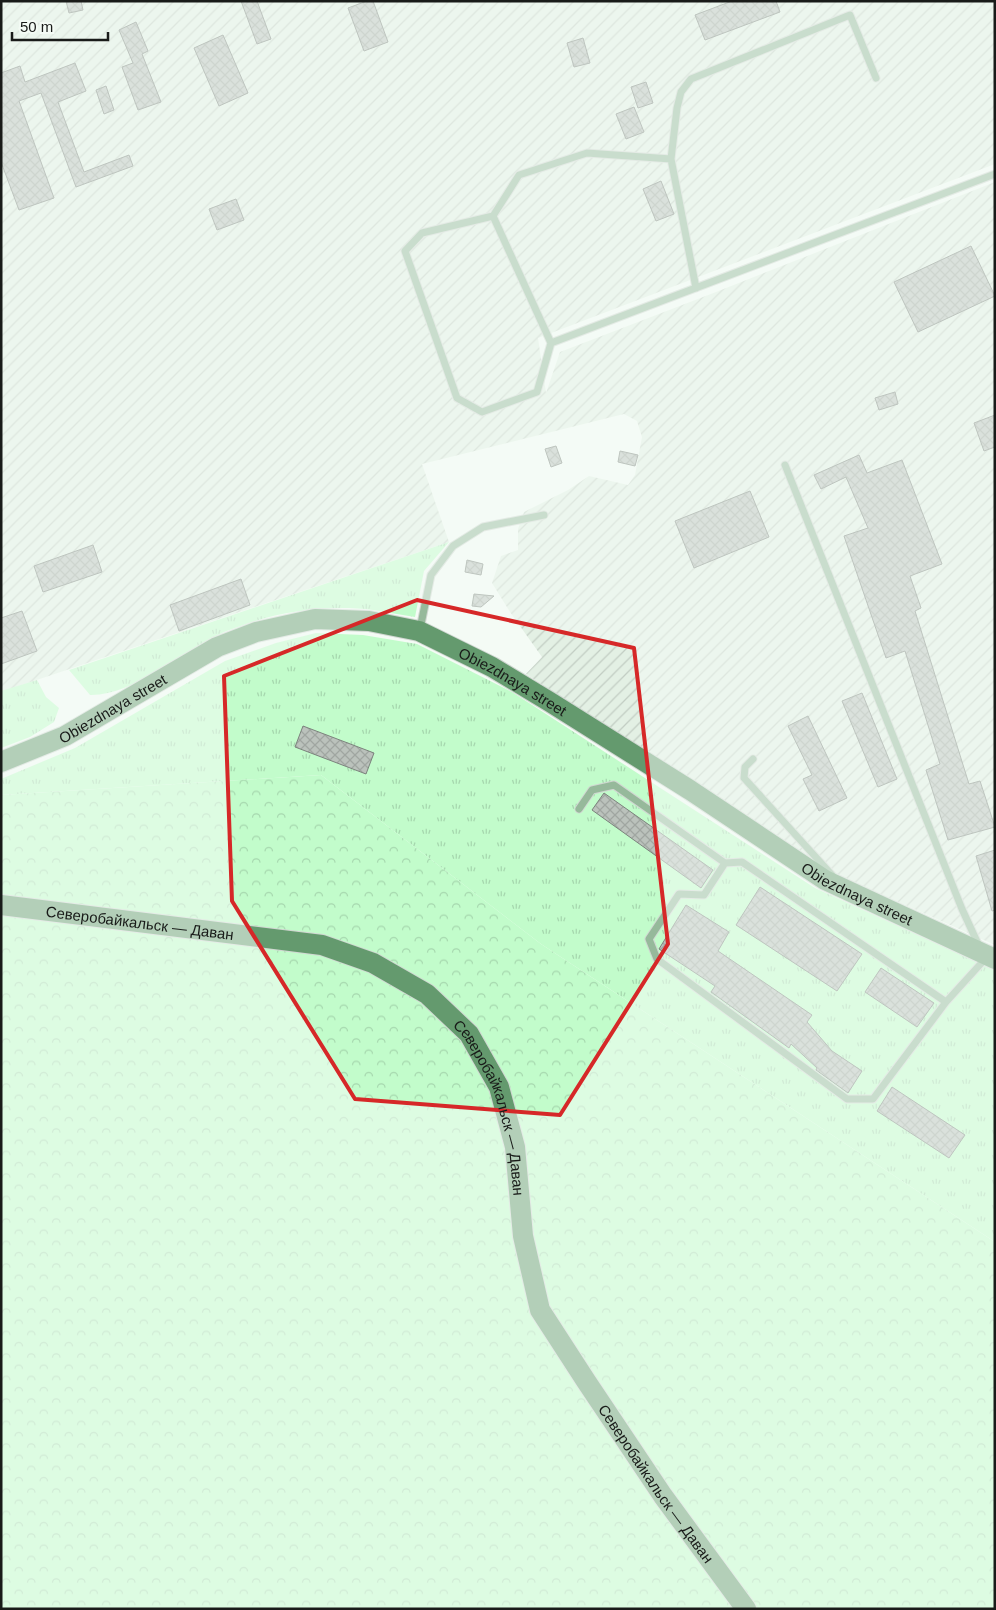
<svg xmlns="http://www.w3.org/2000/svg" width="996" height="1610" font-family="Helvetica,sans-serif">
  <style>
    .industrial { fill: url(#industrial-furrows) }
    .grass { fill: url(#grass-tufts) }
    .forest { fill: url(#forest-crowns) }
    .building { fill: url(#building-cross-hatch); stroke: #7c837d }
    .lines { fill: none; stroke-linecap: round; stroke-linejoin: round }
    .lane-casing { stroke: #d1d7d2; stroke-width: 9 }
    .secondary-casing { stroke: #d1d7d2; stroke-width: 22 }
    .lane { stroke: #96b99b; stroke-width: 7 }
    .secondary { stroke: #649a6e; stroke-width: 20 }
    .marked { fill: none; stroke: #d62828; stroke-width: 4; stroke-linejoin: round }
    .labels { text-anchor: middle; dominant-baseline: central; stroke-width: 4.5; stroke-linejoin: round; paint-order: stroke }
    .street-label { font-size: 15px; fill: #191b19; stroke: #f4fbf5 }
  </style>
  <defs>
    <pattern id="industrial-furrows" width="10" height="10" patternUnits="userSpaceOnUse" patternTransform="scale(1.25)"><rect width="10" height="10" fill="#e3f0e4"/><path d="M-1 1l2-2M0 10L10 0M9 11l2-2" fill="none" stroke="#c2cdc3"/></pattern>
    <pattern id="grass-tufts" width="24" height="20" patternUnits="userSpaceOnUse" patternTransform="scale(1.25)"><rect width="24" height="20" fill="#c2fccb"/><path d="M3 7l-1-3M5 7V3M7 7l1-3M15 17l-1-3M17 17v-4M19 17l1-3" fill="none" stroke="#a6d7ae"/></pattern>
    <pattern id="forest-crowns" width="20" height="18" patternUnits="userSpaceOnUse" patternTransform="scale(1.25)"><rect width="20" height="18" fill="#c2fccb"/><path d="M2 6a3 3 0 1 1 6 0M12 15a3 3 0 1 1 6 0" fill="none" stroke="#a6d7ae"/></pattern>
    <pattern id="building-cross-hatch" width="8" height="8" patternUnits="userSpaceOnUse" patternTransform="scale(1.25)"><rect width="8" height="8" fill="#bbc2bc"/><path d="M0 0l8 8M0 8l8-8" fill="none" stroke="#a0a6a1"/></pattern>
  </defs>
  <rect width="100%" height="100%" fill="#f4fbf5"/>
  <path class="industrial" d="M1 1H995V164L538 338 546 393 560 352 716 292 995 182V945L831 872 526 674 542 657 510 612 492 583 501 556 518 550V529L524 512 568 490 589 476 628 485 635 475 642 437 637 421 624 414 422 464 449 542 1 692Z"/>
  <path class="grass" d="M449 542 424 571 415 617C401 615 387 612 373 610 332 605 288 610 249 623 241 626 232 629 224 632 186 651 133 696 90 695L69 670Z
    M316 633 363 635 417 644 512 692 815 888 995 970V1242L541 944 321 775 1 795V779L75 748 225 661 276 643Z
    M37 680 46 697 59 708 54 722 30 737 1 748V691Z"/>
  <path class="forest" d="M321 775 541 944 995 1242V1609H1V795Z"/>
  <path class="building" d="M66 1H81L83 10 69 13Z
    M241 1H257L271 39 257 44Z
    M367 1H373L388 42 364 51 348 8Z
    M732 1H776L780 12 705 40 695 15Z
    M136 22 148 51 142 54 161 102 138 110 122 67 133 63 119 30Z
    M223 35 248 93 219 106 194 48Z
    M583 38 590 63 574 67 567 43Z
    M75 63 86 91 58 102 84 172 129 155 133 166 76 187 41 93 19 101 54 198 19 210 1 162V73L20 66 25 82Z
    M646 82 653 103 638 108 631 87Z
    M106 86 114 110 104 114 96 90Z
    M634 107 644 132 626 139 616 114Z
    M661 181 674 214 656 221 643 189Z
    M236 199 244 220 217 230 209 209Z
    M971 246 995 296 918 332 894 282Z
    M895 392 898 404 879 410 875 398Z
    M995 415V447L984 451 974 423Z
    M556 446 562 463 551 467 545 449Z
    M620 451 638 455 635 466 618 462Z
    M859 455 867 473 902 460 942 564 910 576 921 608 915 611 969 784 980 781 995 827 948 840 926 770 940 764 905 651 886 658 844 536 868 528 846 477 821 489 814 475Z
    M750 491 769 537 694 568 675 521Z
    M93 545 102 572 43 592 34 566Z
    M467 560 483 564 481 575 465 572Z
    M241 579 250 605 179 631 170 605Z
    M474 594 494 596 481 607 472 606Z
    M22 611 37 651 1 664V618Z
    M862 693 897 779 878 787 842 701Z
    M808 716 847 798 819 811 803 779 812 775 788 726Z
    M303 726 374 753 366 774 295 747Z
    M604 793 713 870 701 888 592 810Z
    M995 850V910L992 911 976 856Z
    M760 887 862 954 837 991 736 925Z
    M686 905 729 932 718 951 812 1015 807 1022 832 1051 862 1071 848 1093 816 1070 817 1068 791 1044 789 1048 711 992 715 986 659 949Z
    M881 968 934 1003 917 1027 865 992Z
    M892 1087 965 1135 949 1158 877 1111Z"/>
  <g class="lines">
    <g class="lane-casing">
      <path id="lane" d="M671 159 677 108 681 92 691 79 850 15 876 78
        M493 216 551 343 537 392 482 412 457 398 405 251 422 233Z
        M493 216 519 175 587 153 671 159 696 288
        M551 343 995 174
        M785 465 962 909 979 946
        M420 629 431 575 453 546 483 527 544 515
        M753 759 745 767 744 778 832 875
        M579 809 592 790 614 785 725 863
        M946 1002 742 862 725 863 704 895 679 894 649 939 657 959 847 1099H873L946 1002 986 958"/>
    </g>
    <g class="secondary-casing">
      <g id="secondary">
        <path id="s1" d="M1 762 65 736 217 647 256 632 315 619 369 621 419 631 492 667 550 702 690 790 825 880 995 959"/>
        <path id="s2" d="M1 905 322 945 373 963 427 994 469 1034 499 1087 515 1147 523 1236 540 1310 586 1381 663 1496 746 1609"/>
      </g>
    </g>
    <use href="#lane" class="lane"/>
    <use href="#secondary" class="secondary"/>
  </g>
  <path d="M0 0H996V1610H0ZM417 600 634 648 668 944 560 1115 355 1099 232 901 224 676Z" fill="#f4fbf5" fill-opacity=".55" fill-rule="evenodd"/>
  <path class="marked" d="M417 600 634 648 668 944 560 1115 355 1099 232 901 224 676Z"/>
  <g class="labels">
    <g class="street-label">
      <text stroke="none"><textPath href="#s1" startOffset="559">Obiezdnaya street</textPath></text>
      <text stroke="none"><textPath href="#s1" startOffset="124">Obiezdnaya street</textPath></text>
      <text stroke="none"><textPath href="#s1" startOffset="964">Obiezdnaya street</textPath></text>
      <text stroke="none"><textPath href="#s2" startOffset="140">Северобайкальск — Даван</textPath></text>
      <text stroke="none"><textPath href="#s2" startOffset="575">Северобайкальск — Даван</textPath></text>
      <text stroke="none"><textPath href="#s2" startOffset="995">Северобайкальск — Даван</textPath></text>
    </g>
  </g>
  <rect width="996" height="1610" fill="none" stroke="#191b19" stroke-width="5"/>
  <path d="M12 32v8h96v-8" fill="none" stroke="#191b19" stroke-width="2.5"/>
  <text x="20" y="32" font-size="15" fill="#191b19" stroke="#f4fbf5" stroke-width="4" paint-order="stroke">50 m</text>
</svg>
